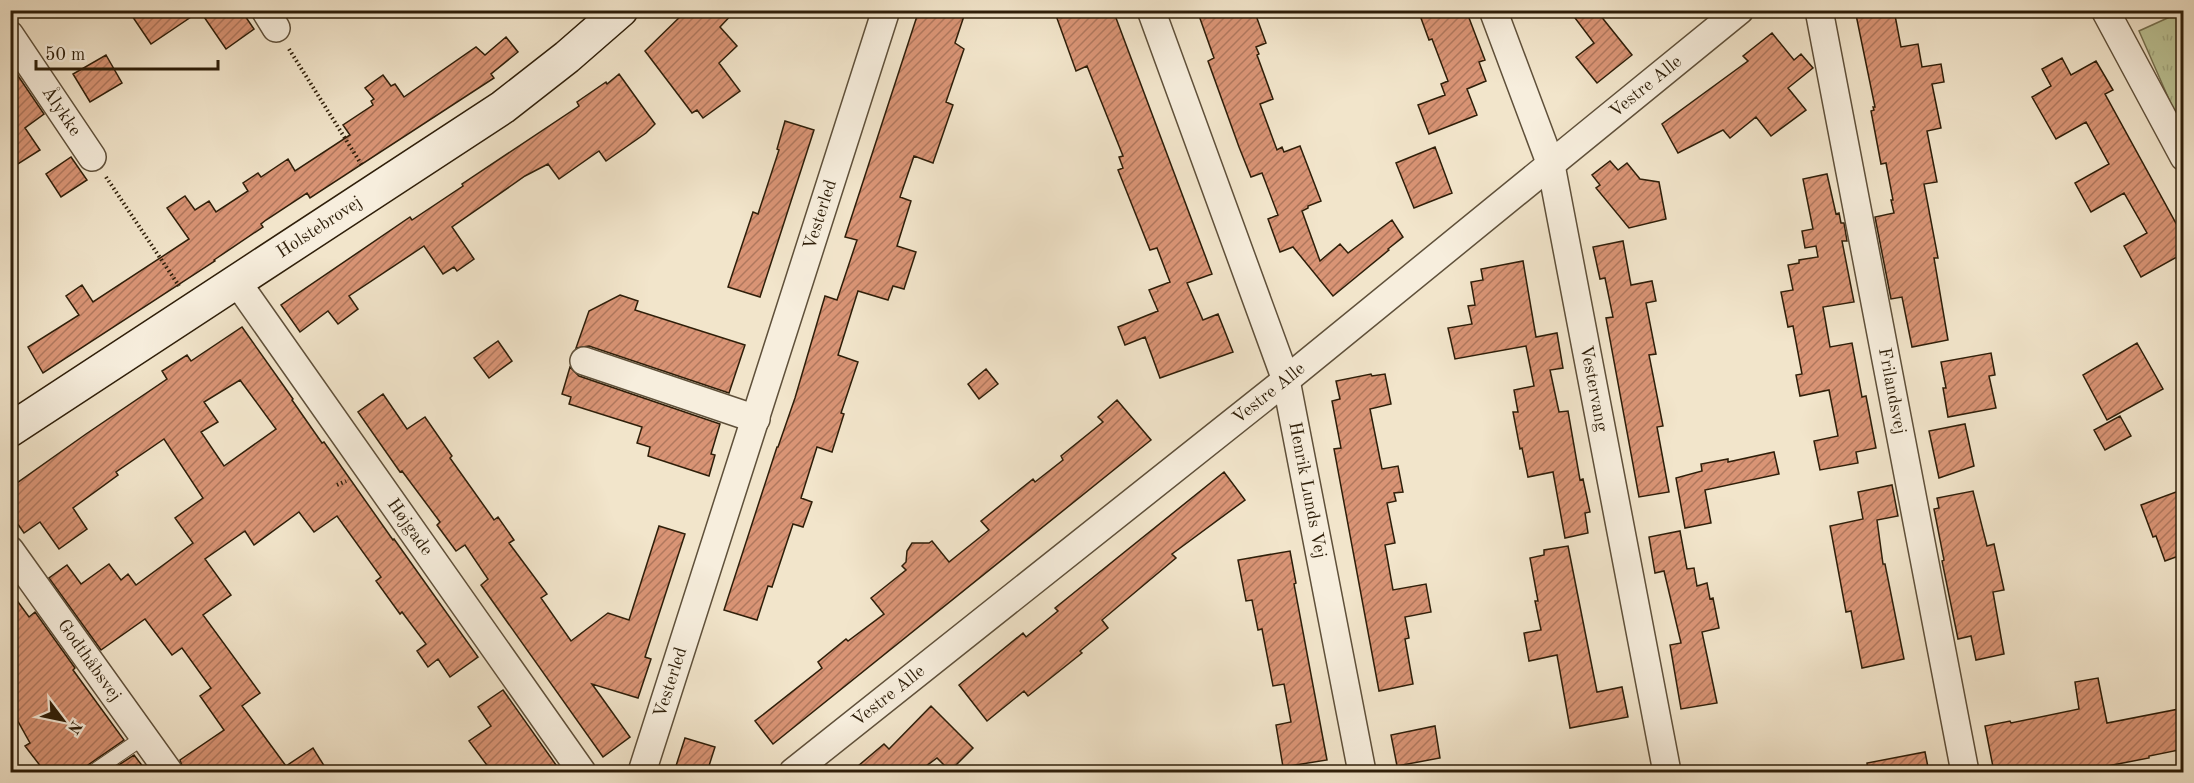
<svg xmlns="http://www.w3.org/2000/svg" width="2194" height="783" font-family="'Old Standard TT',serif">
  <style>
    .grass { fill: url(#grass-tufts); stroke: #757150; stroke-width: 1.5 }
    .building { fill: url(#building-hatch); stroke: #2e1e09; stroke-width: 1.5; fill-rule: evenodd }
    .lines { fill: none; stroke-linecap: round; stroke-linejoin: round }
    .lane-casing { stroke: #5f503a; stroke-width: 16 }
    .street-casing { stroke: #5f503a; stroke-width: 30 }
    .secondary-casing { stroke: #2e1e09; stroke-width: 36 }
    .path { stroke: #2e1e09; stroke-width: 4; stroke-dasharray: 1.5 3; stroke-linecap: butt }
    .lane { stroke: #f7eedd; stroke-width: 14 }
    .street { stroke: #f7eedd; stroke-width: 27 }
    .secondary { stroke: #f7eedd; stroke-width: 33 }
    .labels { text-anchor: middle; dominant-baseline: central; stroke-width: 6; stroke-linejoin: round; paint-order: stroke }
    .street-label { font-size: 18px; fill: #2e1e09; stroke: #f7eedd }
  </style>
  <defs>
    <pattern id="grass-tufts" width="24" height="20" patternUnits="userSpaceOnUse" patternTransform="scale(1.5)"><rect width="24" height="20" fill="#bcc496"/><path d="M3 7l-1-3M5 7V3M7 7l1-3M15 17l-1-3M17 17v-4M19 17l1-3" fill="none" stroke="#a2a880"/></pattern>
    <pattern id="building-hatch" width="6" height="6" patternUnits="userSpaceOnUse" patternTransform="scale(1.5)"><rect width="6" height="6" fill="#d99475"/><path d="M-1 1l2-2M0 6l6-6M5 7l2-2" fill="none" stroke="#b0785e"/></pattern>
  </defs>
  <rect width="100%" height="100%" fill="#f2e5cb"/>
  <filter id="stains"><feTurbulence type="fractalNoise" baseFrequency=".00333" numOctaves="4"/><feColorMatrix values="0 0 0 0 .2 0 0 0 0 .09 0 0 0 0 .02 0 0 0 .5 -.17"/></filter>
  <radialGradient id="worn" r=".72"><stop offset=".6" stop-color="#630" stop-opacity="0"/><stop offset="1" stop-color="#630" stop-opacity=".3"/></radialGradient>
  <path class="grass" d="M2183 11V109L2175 113 2139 31Z"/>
  <path class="building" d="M128 10H241L254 29 226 49 200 11 151 44Z
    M687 10H736L720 27 737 46 719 63 740 91 703 118 697 110 692 113 645 51Z
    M919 10H966L955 43 964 49 946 102 953 105 933 163 914 156 900 197 911 201 897 246 916 252 904 289 893 286 888 300 858 291 838 355 858 362 841 413 844 414 832 452 817 447 801 498 812 502 803 527 793 524 772 587 768 586 757 620 724 610 777 447H778L795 398 825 296 837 300 857 240 845 237Z
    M1054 10H1113L1212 274 1187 283 1203 320 1218 314 1233 352 1160 378 1145 337 1125 345 1118 327 1158 311 1149 290 1170 282 1157 248 1150 250 1118 170 1123 168 1119 157 1123 156 1087 66 1076 71Z
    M1197 10H1254L1266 43 1256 47 1259 54 1257 55 1273 99 1260 104 1277 150 1282 147 1284 152 1300 146 1321 201 1308 206V208L1302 211 1320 261 1340 244 1348 253 1392 220 1403 237 1388 249 1389 250 1333 296 1293 247 1280 252 1268 219 1278 215 1262 173 1251 177 1239 147 1208 61 1214 58Z
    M1418 10H1466L1485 60 1479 62 1486 81 1467 89 1477 115 1429 134 1418 105 1445 95 1441 84 1448 81 1432 39 1429 40Z
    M1569 10H1596L1632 55 1597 83 1576 57 1594 43Z
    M1855 10H1894L1901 47 1918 44 1922 67 1941 64 1944 82 1932 84 1941 128 1927 131 1937 182 1924 184 1938 258H1934L1948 340 1912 347 1902 297 1891 299 1875 217 1894 213 1891 200H1893L1886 163 1881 164 1871 111 1874 110 1873 107H1875Z
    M1772 33 1794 60 1801 54 1813 68 1788 88 1806 110 1771 136 1756 117 1730 138 1723 130 1678 153 1662 124 1748 61 1743 56Z
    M506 37 518 52 491 74 494 78 310 198 307 193 266 220 261 224 263 227 214 260 215 261 43 373 28 347 79 315 66 296 82 285 93 302 189 239 167 208 185 196 195 210 209 201 216 212 248 191 243 183 258 173 261 177 288 159 295 171 350 135 343 125 373 105 371 101 374 99 365 88 383 75 391 86 395 84 404 97 476 47 485 55Z
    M106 55 122 83 90 102 73 74Z
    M2062 58 2071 75 2096 61 2113 90 2105 94 2184 238V253L2141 277 2124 246 2147 233 2124 193 2091 212 2075 183 2109 164 2086 122 2056 139 2032 97 2051 86 2042 69Z
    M10 64 44 114 25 128 40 150 10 169Z
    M619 74 655 124 646 133 606 161 599 151 559 179 548 164 525 176 452 227 474 259 457 271 454 267 443 274 424 246 349 296 358 309 338 324 328 311 300 332 281 305 410 217 412 220 463 186 462 184 579 106 577 102 606 82 607 84Z
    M785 121 814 130 760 297 728 287 753 212 758 214 779 150 777 149Z
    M1435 147 1452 193 1414 208 1396 163Z
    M71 157 87 180 61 197 46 174Z
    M1610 161 1618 170 1627 163 1640 179 1659 182 1666 219 1629 228 1596 188 1600 185 1592 175Z
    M1827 174 1836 214 1839 213 1841 223H1844L1847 241H1842L1854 302 1823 307 1830 347 1852 343 1862 397 1866 396 1876 448 1856 452 1858 463 1820 470 1814 441 1838 436 1829 390 1800 396 1796 375 1802 374 1793 326 1788 327 1781 292 1793 290 1788 265 1799 263V260L1818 257 1816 246 1805 248 1802 231 1813 229 1803 179Z
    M1623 241 1631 285 1652 281 1656 301 1646 303 1656 354 1649 355 1663 426 1657 427 1669 492 1639 497 1606 318 1613 317 1605 278 1600 279 1593 247Z
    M1523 261 1536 337 1557 333 1563 368 1550 370 1559 412 1568 411 1580 480 1583 479 1590 512 1585 513 1588 533 1565 538 1553 472 1528 477 1522 448 1520 449 1513 412H1518L1514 390 1534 386 1526 346 1455 359 1448 328 1472 324 1468 306 1475 305 1471 282 1483 280 1481 269Z
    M620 295 638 301 635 310 745 345 729 393 589 346 576 348 589 311Z
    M242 327 293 399 292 400 322 443 324 442 393 540 394 539 478 657 450 677 438 659 428 667 417 651 426 644 402 612 400 614 376 581 381 577 337 516 314 532 299 512 254 545 245 531 205 559 231 595 203 615 260 693 242 706 286 766 313 748 328 772H184L180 760 224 730 200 696 211 688 182 648 172 655 145 619 101 650 49 578 67 565 81 584 109 564 121 580 128 574 136 585 193 543 175 518 203 498 164 439 116 472 118 475 73 508 87 529 59 549 40 522 24 533 10 513V488L86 434 167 379 162 371 187 355 191 361ZM240 380 276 429 224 466 201 432 218 422 204 402Z
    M498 341 512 361 489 378 474 358Z
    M2137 343 2163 389 2107 420 2083 375Z
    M1991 353 1995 375 1989 376 1996 408 1948 417 1943 388H1946L1941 362Z
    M570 367 579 376 720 424 711 454 715 455 709 476 648 456 650 447 637 443 642 427 569 404 571 397 562 394Z
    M986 369 998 384 979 399 968 384Z
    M1371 374 1372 376 1385 374 1391 404 1370 409 1382 469 1398 466 1403 492 1394 493 1396 501 1387 503 1395 543 1385 545 1393 590 1426 584 1431 612 1405 617 1409 638 1405 639 1413 684 1379 691 1334 449 1341 448 1332 401 1340 399 1336 381Z
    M383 394 407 429 425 417 452 456 450 458 492 517 494 520 498 517 514 540 509 543 547 594 541 598 571 641 608 613 629 620 659 526 685 534 645 657 651 659 638 698 592 684 630 737 603 757 481 585 488 579 465 545 456 551 437 525 440 522 402 471 400 472 358 412Z
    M1117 400 1151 440 773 744 755 721 822 668 818 662 846 639 848 641 884 614 871 598 906 570 902 566 906 562 907 551 912 543H929L932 541 949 562 989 530 981 521 1033 479 1035 482 1063 460 1061 456 1103 422 1098 417Z
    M2120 416 2131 436 2105 450 2094 430Z
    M1965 424 1974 466 1939 478 1929 431Z
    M1774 452 1779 474 1705 490 1711 523 1685 528 1676 478 1702 471 1701 464 1728 459V462Z
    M1224 472 1245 500 1172 554 1176 558 1102 620 1108 628 1080 651 1082 653 1028 696 1024 691 987 721 959 685 1023 633 1026 637 1058 611 1055 608Z
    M1892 485 1898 516 1877 520 1883 564H1885L1904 659 1862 668 1851 611 1846 612 1830 526 1863 519 1858 492Z
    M2184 489V554L2165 561 2156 536 2153 537 2141 505Z
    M1973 491 1987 546 1994 544 2004 590 1993 592 2004 654 1976 660 1971 636 1958 639 1942 561 1944 560 1934 509 1939 508 1937 498Z
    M1680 531 1687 569 1694 568 1697 586 1707 583 1710 599 1713 598 1719 628 1702 632 1717 703 1681 709 1670 645 1681 643 1664 571 1655 573 1649 537Z
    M1568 546 1597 692 1622 687 1628 717 1570 728 1557 655 1529 661 1524 633 1541 630 1535 601H1538L1530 558 1544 555V550Z
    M1290 551 1296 583 1294 584 1327 760 1283 767 1276 725 1291 722 1284 684 1273 686 1262 629 1258 630 1252 600 1246 601 1238 560Z
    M10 591 29 617 35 612 75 668 73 670 124 740 88 765 84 772H45L25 746 30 743 10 707Z
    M2098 678 2107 723 2184 708V749L2149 756V758L2076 772H2055L2054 767 2043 769 2042 766 2010 772H1994L1985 726 2010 721 2011 723 2079 709 2075 682Z
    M503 690 561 772H492L469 741 491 726 478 707Z
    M931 706 973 748 950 771 937 758 918 772H851L884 744 889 749Z
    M1435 726 1440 758 1397 766 1391 735Z
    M685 738 715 747 707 772H674Z
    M1925 752 1929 772H1868L1867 763Z
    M134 755 147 772H108Z"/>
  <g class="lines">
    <g class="lane-casing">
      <path id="lane" d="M93 772 144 737"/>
    </g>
    <g class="street-casing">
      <g id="street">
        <path d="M265 10 276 28"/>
        <path id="s1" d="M1151 10 1286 380 1362 772"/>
        <path id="s2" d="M1493 10 1551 165 1667 772"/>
        <path id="s3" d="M1819 10 1965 772"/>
        <path d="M2105 10 2184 157"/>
        <path id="s4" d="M10 35 92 157"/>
        <path id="s5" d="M237 282 582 772"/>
        <path d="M584 361 756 419"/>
        <path id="s6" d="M10 550 169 772"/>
        <path id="s7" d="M642 772 886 10"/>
        <path id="s8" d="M793 772 1286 380 1740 10"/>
      </g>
    </g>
    <g class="secondary-casing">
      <g id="secondary">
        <path id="s9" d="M10 430 503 107 567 57 621 10"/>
      </g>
    </g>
    <path class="path" d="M289 49 363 167
      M106 177 179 286
      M337 485 346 481"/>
    <use href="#lane" class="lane"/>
    <use href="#street" class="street"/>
    <use href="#secondary" class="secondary"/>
  </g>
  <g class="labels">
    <g class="street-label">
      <text stroke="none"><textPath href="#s8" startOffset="1094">Vestre Alle</textPath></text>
      <text stroke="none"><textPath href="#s4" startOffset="92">Ålykke</textPath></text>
      <text stroke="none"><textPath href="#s7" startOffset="585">Vesterled</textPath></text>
      <text stroke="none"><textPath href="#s9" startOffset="370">Holstebrovej</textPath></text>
      <text stroke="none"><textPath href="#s2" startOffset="393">Vestervang</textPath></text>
      <text stroke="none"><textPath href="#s3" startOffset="388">Frilandsvej</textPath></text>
      <text stroke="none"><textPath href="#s8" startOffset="608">Vestre Alle</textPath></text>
      <text stroke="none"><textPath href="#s1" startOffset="506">Henrik Lunds Vej</textPath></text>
      <text stroke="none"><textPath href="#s5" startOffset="300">Højgade</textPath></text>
      <text stroke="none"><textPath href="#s6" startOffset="136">Godthåbsvej</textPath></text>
      <text stroke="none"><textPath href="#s7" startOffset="94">Vesterled</textPath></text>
      <text stroke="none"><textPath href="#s8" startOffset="122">Vestre Alle</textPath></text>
    </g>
  </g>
  <rect width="2194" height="783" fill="none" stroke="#f2e5cb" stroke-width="36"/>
  <rect x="12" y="12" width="2170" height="759" fill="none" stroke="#2e1e09" stroke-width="3"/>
  <rect x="18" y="18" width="2158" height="747" fill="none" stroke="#2e1e09" stroke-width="1.5"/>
  <g transform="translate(63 720) rotate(122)" stroke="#f7eedd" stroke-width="4.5" paint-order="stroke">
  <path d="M0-4.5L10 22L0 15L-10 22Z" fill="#2e1e09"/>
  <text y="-9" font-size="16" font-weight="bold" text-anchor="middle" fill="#2e1e09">N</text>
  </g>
  <path d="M36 60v9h182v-9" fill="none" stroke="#2e1e09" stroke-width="3"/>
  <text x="45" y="60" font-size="18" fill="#2e1e09" stroke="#f7eedd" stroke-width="4.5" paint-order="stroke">50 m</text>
  <rect width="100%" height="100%" filter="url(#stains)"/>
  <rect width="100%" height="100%" fill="url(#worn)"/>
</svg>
